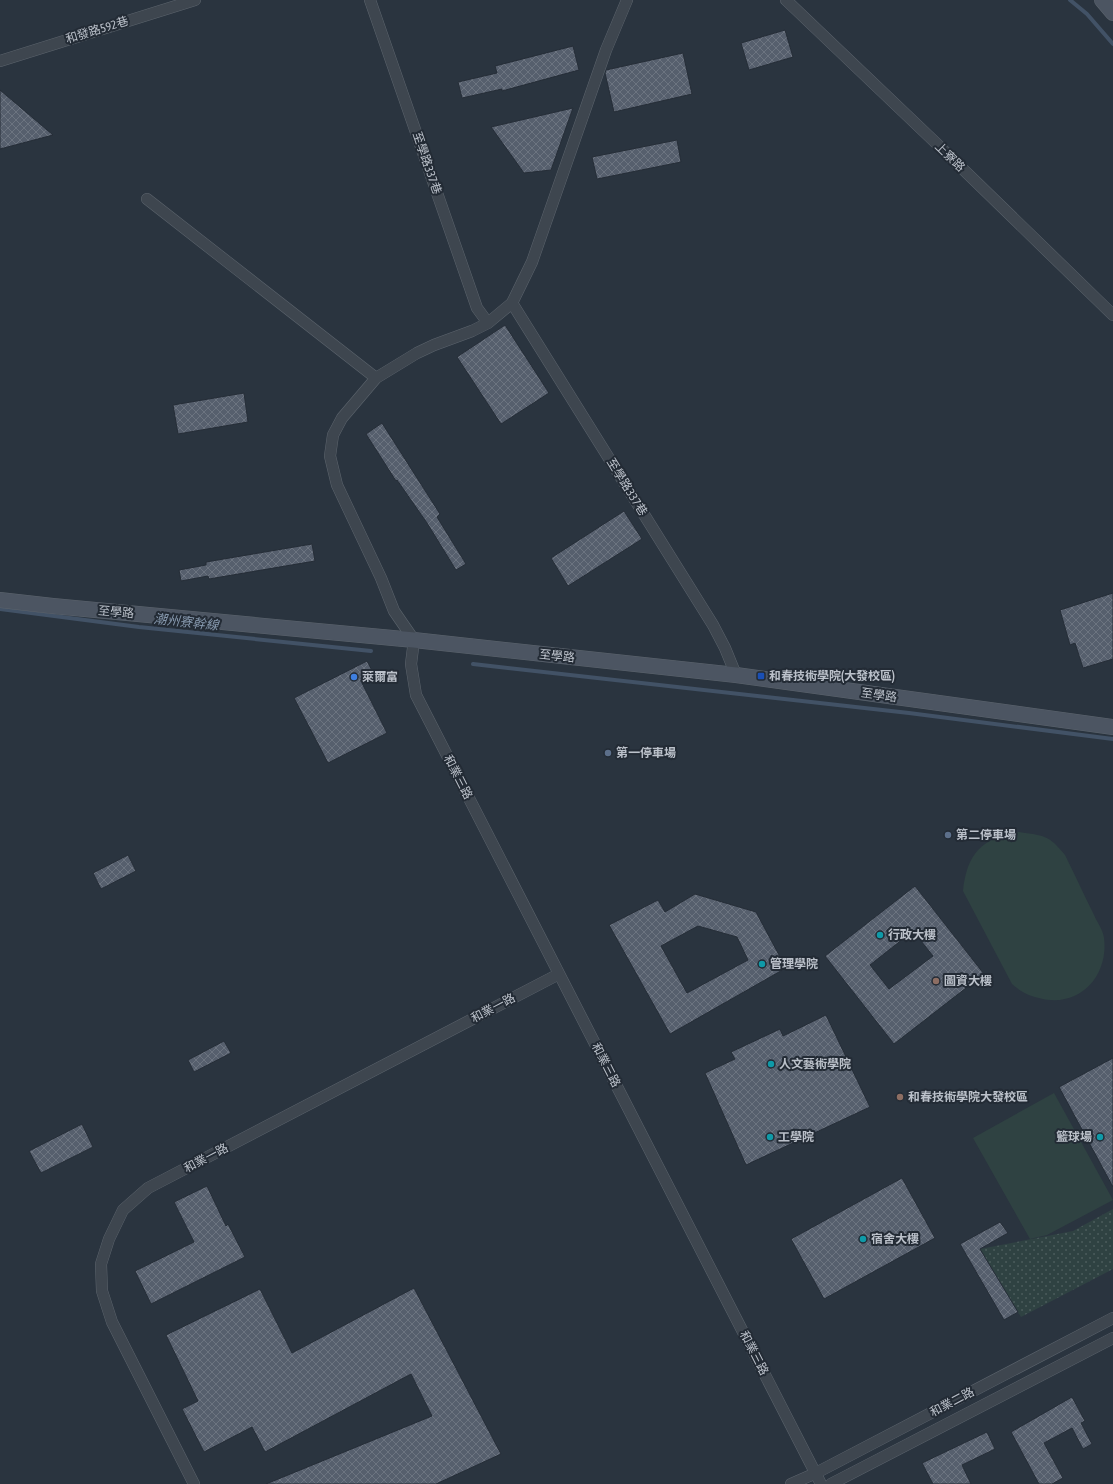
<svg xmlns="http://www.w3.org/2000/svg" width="1113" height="1484" font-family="'Asap Condensed','Noto Sans TC',sans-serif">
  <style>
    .grass { fill: url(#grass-dots) }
    .pitch { fill: #2f4242 }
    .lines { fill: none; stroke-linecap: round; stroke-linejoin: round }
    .stream { stroke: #425266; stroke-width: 4 }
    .building { fill: url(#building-cross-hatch); stroke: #252d37; fill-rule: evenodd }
    .street-casing { stroke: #5c646d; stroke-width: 12 }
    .secondary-casing { stroke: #5c646d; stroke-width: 16 }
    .street { stroke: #3e464f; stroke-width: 11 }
    .secondary { stroke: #4c5562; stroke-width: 15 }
    .transit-dot { fill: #1a4fb4; stroke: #232b35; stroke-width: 1.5 }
    .shop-dot { fill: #3f7fe0; stroke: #232b35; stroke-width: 1.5 }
    .service-dot { fill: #5c6f8a; stroke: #232b35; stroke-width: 1.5 }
    .culture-dot { fill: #0f9aa8; stroke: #232b35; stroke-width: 1.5 }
    .education-dot { fill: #8d6e63; stroke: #232b35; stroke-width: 1.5 }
    .labels { text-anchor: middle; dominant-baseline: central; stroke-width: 4; stroke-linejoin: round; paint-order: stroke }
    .street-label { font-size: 12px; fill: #bbc1ca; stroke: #232b35 }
    .poi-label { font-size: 12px; font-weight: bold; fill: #bbc1ca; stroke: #232b35; text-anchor: start }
    .water-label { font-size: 13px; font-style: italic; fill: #8698ad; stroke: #232b35 }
  </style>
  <defs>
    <pattern id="grass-dots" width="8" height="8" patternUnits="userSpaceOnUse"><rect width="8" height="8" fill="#2f4242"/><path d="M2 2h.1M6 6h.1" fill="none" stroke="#4b5c5c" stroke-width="1.8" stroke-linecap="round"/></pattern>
    <pattern id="building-cross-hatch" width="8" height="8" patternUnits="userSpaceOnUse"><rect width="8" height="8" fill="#565f6d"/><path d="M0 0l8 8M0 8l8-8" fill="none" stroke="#6c7480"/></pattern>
  </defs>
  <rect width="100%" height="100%" fill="#2a343f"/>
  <path class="grass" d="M1113 1209V1269L1021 1317 980 1249 1073 1231Z"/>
  <path class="pitch" d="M1019 832C1044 836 1048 834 1065 855 1075 875 1084 895 1094 915 1097 922 1103 930 1104 938 1109 977 1078 1009 1039 998 1028 996 1020 991 1012 984L963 891C967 853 982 838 1019 832Z
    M1054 1093 1113 1200 1047 1235 1030 1239 973 1138Z"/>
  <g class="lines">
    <path class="stream" d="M1070 0 1087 14 1113 44
      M0 609 139 627 371 651
      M473 664 909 713 1113 739"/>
  </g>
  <path class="building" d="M785 30 793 57 749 70 741 43Z
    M573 46 579 70 502 91V89L462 98 458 82 497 73 495 66Z
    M683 53 692 94 614 112 605 73 606 70Z
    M0 90 53 135 0 149Z
    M573 108 551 170 524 173 491 127Z
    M677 140 681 162 597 179 592 157Z
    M505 325 549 393 501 424 457 357Z
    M244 393 248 422 178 434 173 405Z
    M382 423 440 514 437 517 466 564 456 570 427 523 397 480 396 481 366 434Z
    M624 511 642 539 568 586 551 558Z
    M312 544 315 561 209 579 208 576 181 581 179 570 206 565V562Z
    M1113 593V659L1083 668 1075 643 1070 645 1060 610Z
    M367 661 375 676 362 683 387 733 328 763 294 698Z
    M128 855 136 871 101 889 93 873Z
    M915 886 984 974 894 1044 825 956ZM913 931 933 956 889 989 870 965Z
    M695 894 756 912 786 968 670 1034 609 925 658 900 665 912ZM698 926 737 937 748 960 687 993 661 946Z
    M826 1015 870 1107 746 1165 705 1073 735 1059 731 1052 780 1029 783 1036Z
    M224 1041 231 1053 194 1072 188 1060Z
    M1113 1058V1187L1059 1087Z
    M82 1124 93 1147 41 1173 29 1151Z
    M902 1178 935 1238 824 1299 791 1239Z
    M207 1186 226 1226 228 1224 245 1257 151 1304 135 1271 194 1242 174 1202Z
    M1000 1222 1008 1233 980 1249 1018 1312 1004 1320 960 1244Z
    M414 1288 501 1454 436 1484H266L432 1416 411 1374 265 1452 252 1427 204 1452 182 1409 198 1401 166 1335 260 1289 292 1353Z
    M1072 1397 1085 1421 1081 1423 1092 1444 1083 1449 1072 1428 1044 1443 1063 1478 1052 1484H1039L1011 1432Z
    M987 1432 995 1449 962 1465 971 1484H933L922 1463Z"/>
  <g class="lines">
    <g class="street-casing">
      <path id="street" d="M370 0 477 308 488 323
        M627 0 606 50 532 262 512 303 488 323 472 331 434 345 417 353 376 378 342 418 333 435 330 456 337 485 381 578 394 611 414 640 411 664 416 695 821 1484
        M786 0 937 144 1113 315
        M0 61 195 0
        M147 199 376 378
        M512 303 713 625 725 648 736 675
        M194 1484 112 1322 102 1291 101 1264 109 1239 123 1210 148 1188 559 974
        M791 1484 816 1473 1113 1318
        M831 1484 1113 1338"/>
    </g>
    <g class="secondary-casing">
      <path id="secondary" d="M1102 0 1113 13
        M0 600 53 606 414 640 736 675 1113 727"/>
    </g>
    <use href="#street" class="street"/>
    <use href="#secondary" class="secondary"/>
  </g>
  <rect class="transit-dot" x="757" y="672" width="8" height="8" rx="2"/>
  <circle class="shop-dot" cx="354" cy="677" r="4"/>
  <g class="service-dot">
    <circle cx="608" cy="753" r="4"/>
    <circle cx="948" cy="835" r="4"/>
  </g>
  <g class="culture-dot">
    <circle cx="880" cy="935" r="4"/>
    <circle cx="762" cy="964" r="4"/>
    <circle cx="771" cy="1064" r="4"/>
    <circle cx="770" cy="1137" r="4"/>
    <circle cx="1100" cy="1137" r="4"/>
    <circle cx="863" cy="1239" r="4"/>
  </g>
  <g class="education-dot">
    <circle cx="936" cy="981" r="4"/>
    <circle cx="900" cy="1097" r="4"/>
  </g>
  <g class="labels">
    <g class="street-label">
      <text transform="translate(97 30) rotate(-17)">和發路592巷</text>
      <text transform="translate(950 157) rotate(44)">上寮路</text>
      <text transform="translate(427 163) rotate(71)">至學路337巷</text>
      <text transform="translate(627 487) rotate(58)">至學路337巷</text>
      <text transform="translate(116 612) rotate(5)">至學路</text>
      <text transform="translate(557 656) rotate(6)">至學路</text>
      <text transform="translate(879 695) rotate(8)">至學路</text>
      <text transform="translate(458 777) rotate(63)">和業三路</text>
      <text transform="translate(493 1008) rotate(-28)">和業一路</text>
      <text transform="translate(606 1065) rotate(63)">和業三路</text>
      <text transform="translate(206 1158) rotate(-28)">和業一路</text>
      <text transform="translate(754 1353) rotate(63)">和業三路</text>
      <text transform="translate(952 1402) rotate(-28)">和業二路</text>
    </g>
    <g class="poi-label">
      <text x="769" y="676">和春技術學院(大發校區)</text>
      <text x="362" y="677">萊爾富</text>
      <text x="616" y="753">第一停車場</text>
      <text x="956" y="835">第二停車場</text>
      <text x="888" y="935">行政大樓</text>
      <text x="770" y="964">管理學院</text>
      <text x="944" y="981">圖資大樓</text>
      <text x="779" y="1064">人文藝術學院</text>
      <text x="908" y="1097">和春技術學院大發校區</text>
      <text x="778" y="1137">工學院</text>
      <text x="1092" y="1137" text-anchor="end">籃球場</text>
      <text x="871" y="1239">宿舍大樓</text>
    </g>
    <g class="water-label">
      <text transform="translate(186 622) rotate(6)">潮州寮幹線</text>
    </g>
  </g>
</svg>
